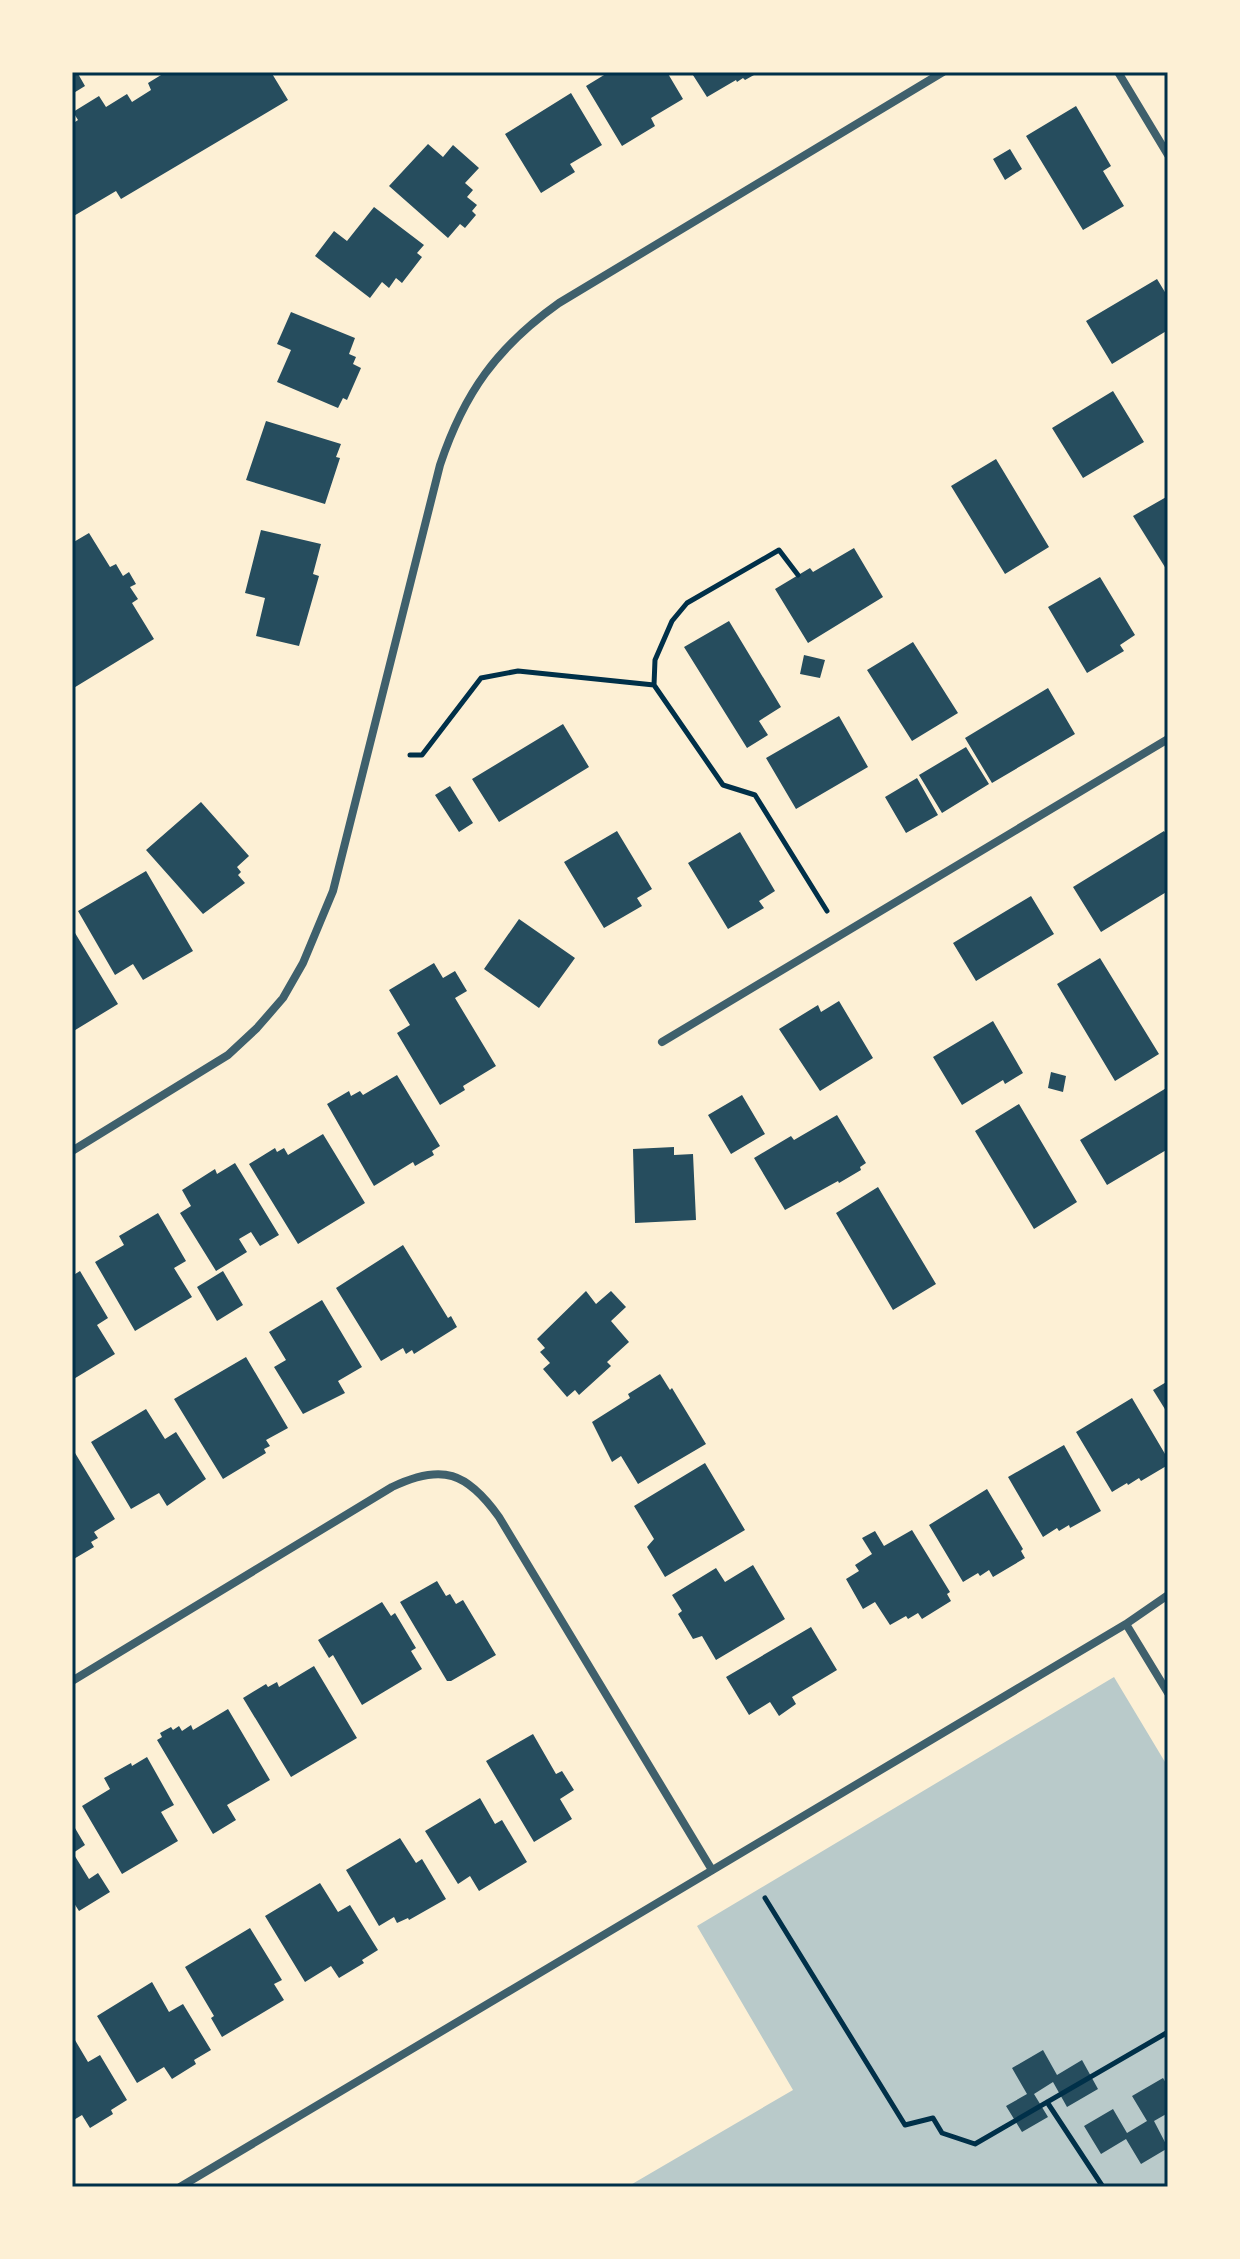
<svg xmlns="http://www.w3.org/2000/svg" width="1240" height="2259" font-family="'Noto Sans',sans-serif">
  <style>
    .green { fill: #b9caca }
    .building { fill: #264d5e }
    .lines { fill: none; stroke-linecap: round; stroke-linejoin: round }
    .path { stroke: #003049; stroke-width: 5 }
    .minor { stroke: #3f606c; stroke-width: 8 }
    .neatline { fill: none; stroke: #003049; stroke-width: 3 }
  </style>
  <rect width="100%" height="100%" fill="#fdf0d5"/>
  <path class="green" d="M1114 1677 1168 1767V2187H627L793 2090 697 1926Z"/>
  <path class="building" d="M72 72H77L85 86 72 94Z
    M166 72H271L288 100 121 199 116 191 72 217V124L78 120 73 112 99 96 106 107 127 94 132 102 151 90 148 83Z
    M609 72H667L683 99 651 118 655 126 622 146 586 86Z
    M691 72H752L754 75 745 80 743 78 737 82 736 80 707 97Z
    M571 93 602 145 570 164 575 172 541 193 505 134Z
    M1076 106 1111 166 1103 171 1124 206 1083 230 1026 136Z
    M428 144 443 157 453 145 479 168 465 183 473 190 467 197 477 205 472 211 476 215 465 228 460 224 448 238 389 186Z
    M1010 149 1022 169 1005 180 993 159Z
    M374 207 424 245 417 253 422 257 402 283 396 278 389 288 382 282 370 298 315 256 334 231 347 241Z
    M1157 279 1168 297V330L1112 364 1086 321Z
    M291 312 355 338 349 354 356 357 353 364 361 368 347 400 343 398 338 408 277 382 291 350 277 344Z
    M1113 391 1144 442 1083 478 1052 428Z
    M266 421 341 444 336 457 340 458 325 504 246 480Z
    M996 459 1049 547 1005 574 951 486Z
    M1168 496V572L1133 516Z
    M261 530 321 544 313 574 319 576 299 646 256 636 265 598 245 593Z
    M89 533 110 567 116 564 123 576 129 572 136 584 130 587 138 599 132 603 154 639 72 689V543Z
    M854 548 883 597 808 643 775 589 810 568 813 572Z
    M1100 577 1135 635 1120 645 1124 651 1087 673 1048 607Z
    M729 621 781 707 759 721 768 735 747 748 684 647Z
    M913 642 958 713 912 741 867 670Z
    M804 655 825 660 820 678 800 674Z
    M1048 688 1075 734 992 783 965 738Z
    M839 716 868 767 796 809 766 758Z
    M563 724 589 767 499 822 472 779Z
    M966 747 989 784 942 813 919 775Z
    M917 778 938 815 906 833 885 797Z
    M450 786 473 823 459 832 435 795Z
    M201 802 249 856 237 867 241 872 238 875 245 883 203 914 146 850Z
    M617 831 652 889 637 898 642 906 604 928 564 862Z
    M1164 831 1168 837V891L1101 932 1073 887Z
    M740 832 775 891 759 901 764 908 728 929 688 863Z
    M146 871 193 951 143 980 133 964 115 975 78 911Z
    M1031 896 1054 934 976 981 953 943Z
    M519 919 575 958 539 1008 484 969Z
    M72 928 118 1004 72 1032Z
    M1100 958 1159 1054 1115 1081 1057 984Z
    M434 963 443 978 455 971 467 991 455 998 496 1066 463 1086 465 1090 440 1105 397 1033 410 1025 389 990Z
    M839 1001 873 1058 820 1091 779 1029 818 1005 821 1012Z
    M993 1021 1023 1073 1005 1084 1003 1080 962 1105 933 1057Z
    M1051 1072 1066 1076 1063 1092 1048 1088Z
    M397 1075 440 1146 432 1151 434 1155 415 1166 413 1162 374 1186 327 1104 349 1091 351 1096 360 1091 363 1095Z
    M1168 1087V1149L1107 1185 1080 1140Z
    M742 1095 765 1134 731 1154 708 1115Z
    M1019 1104 1077 1202 1034 1229 975 1131Z
    M837 1115 866 1163 860 1167 861 1170 839 1183 838 1181 785 1210 754 1158 791 1136 794 1140Z
    M323 1134 365 1203 298 1244 249 1164 275 1148 277 1152 284 1148 288 1155Z
    M674 1147V1155L693 1154 696 1220 635 1223 633 1149Z
    M235 1163 279 1235 260 1246 251 1232 239 1239 247 1252 216 1271 180 1213 191 1206 182 1190 215 1169 217 1174Z
    M878 1187 936 1284 893 1310 836 1213Z
    M158 1213 186 1261 174 1268 192 1297 135 1331 95 1262 124 1245 119 1236Z
    M403 1245 448 1318 451 1316 457 1327 414 1354 412 1350 406 1354 403 1348 381 1361 336 1288Z
    M80 1271 108 1318 97 1325 115 1354 72 1380V1276Z
    M223 1271 243 1305 217 1321 197 1287Z
    M586 1291 596 1304 611 1291 626 1307 611 1321 629 1342 607 1362 611 1366 579 1395 575 1390 567 1397 543 1369 550 1363 540 1352 545 1348 537 1339Z
    M322 1300 362 1367 338 1381 345 1393 303 1414 274 1367 286 1360 269 1332Z
    M246 1357 288 1428 266 1440 270 1446 264 1449 266 1453 223 1479 174 1399Z
    M660 1374 670 1390 672 1388 706 1444 638 1484 621 1456 612 1462 592 1422 630 1398 628 1394Z
    M1168 1381V1414L1153 1390Z
    M1132 1398 1168 1459V1465L1141 1481 1139 1478 1128 1485 1127 1483 1112 1492 1076 1432Z
    M146 1409 165 1439 176 1432 206 1479 167 1506 159 1493 131 1509 91 1442Z
    M1064 1445 1101 1511 1070 1528 1069 1525 1059 1531 1057 1528 1043 1537 1008 1477Z
    M72 1448 115 1519 94 1532 98 1538 91 1542 94 1547 72 1560Z
    M705 1463 745 1530 665 1577 647 1547 654 1539 634 1506Z
    M987 1489 1023 1549 1021 1551 1025 1558 993 1577 989 1570 980 1576 978 1573 963 1582 929 1525Z
    M912 1530 950 1592 947 1594 951 1601 922 1619 918 1613 908 1619 906 1616 890 1625 875 1602 863 1609 846 1579 859 1571 855 1565 872 1554 862 1538 875 1531 884 1546Z
    M753 1565 785 1619 716 1660 702 1636 693 1639 678 1614 682 1611 672 1595 716 1568 725 1582Z
    M437 1581 446 1596 450 1594 456 1604 463 1600 496 1655 451 1681H447L400 1602Z
    M382 1602 391 1616 395 1613 416 1648 411 1651 422 1669 362 1705 333 1655 329 1658 318 1640Z
    M811 1627 837 1670 792 1697 796 1704 779 1716 770 1702 749 1715 726 1677Z
    M314 1666 357 1738 291 1777 243 1698 266 1684 268 1687 277 1682 279 1687Z
    M228 1709 270 1780 227 1805 236 1820 213 1834 157 1740 162 1737 160 1733 171 1727 173 1730 179 1726 182 1731 191 1725 193 1730Z
    M533 1734 556 1774 562 1771 574 1790 560 1799 572 1819 534 1842 486 1761Z
    M147 1757 174 1805 161 1812 178 1841 122 1874 82 1806 110 1789 104 1778 131 1763 132 1766Z
    M480 1798 495 1824 502 1820 527 1862 479 1891 470 1876 458 1884 425 1831Z
    M72 1823 85 1845 73 1853 89 1879 98 1873 110 1892 79 1911 72 1900Z
    M400 1838 416 1863 422 1859 446 1899 409 1920 408 1918 397 1923 394 1917 379 1926 346 1870Z
    M320 1883 338 1912 350 1905 378 1950 362 1960 364 1963 339 1978 331 1966 305 1982 265 1916Z
    M250 1928 282 1980 274 1984 284 2000 222 2037 211 2018 214 2016 185 1967Z
    M152 1982 169 2012 183 2004 211 2050 194 2060 196 2064 172 2079 164 2067 137 2083 97 2016Z
    M72 2035 88 2062 100 2055 127 2100 111 2110 113 2114 90 2128 82 2115 72 2121Z
    M1043 2050 1057 2075 1082 2060 1098 2089 1067 2107 1053 2082 1034 2094 1048 2117 1022 2132 1006 2106 1027 2094 1012 2068Z
    M1163 2078 1168 2086V2113L1154 2121 1168 2148 1141 2164 1126 2139 1101 2154 1084 2126 1113 2109 1127 2133 1147 2121 1132 2096Z"/>
  <g class="lines">
    <path class="path" d="M798 575 779 550 687 603 672 621 655 660 654 685 723 785 755 795 827 911
      M410 755H422L481 678 518 671 654 685
      M765 1898 905 2125 933 2118 942 2133 975 2144 1168 2032
      M1047 2102 1103 2187"/>
    <path class="minor" d="M1118 72 1168 155
      M662 1042 1168 739
      M72 1151 228 1055 257 1028 283 998 303 963 333 891 440 465C464 393 497 347 559 303L943 72
      M1126 1624 1168 1693
      M72 1681 392 1487C442 1463 467 1472 499 1517L712 1870
      M180 2187 1126 1624 1168 1595"/>
  </g>
  <rect width="1240" height="2259" fill="none" stroke="#fdf0d5" stroke-width="148"/>
  <rect x="74" y="74" width="1092" height="2111" class="neatline"/>
</svg>
